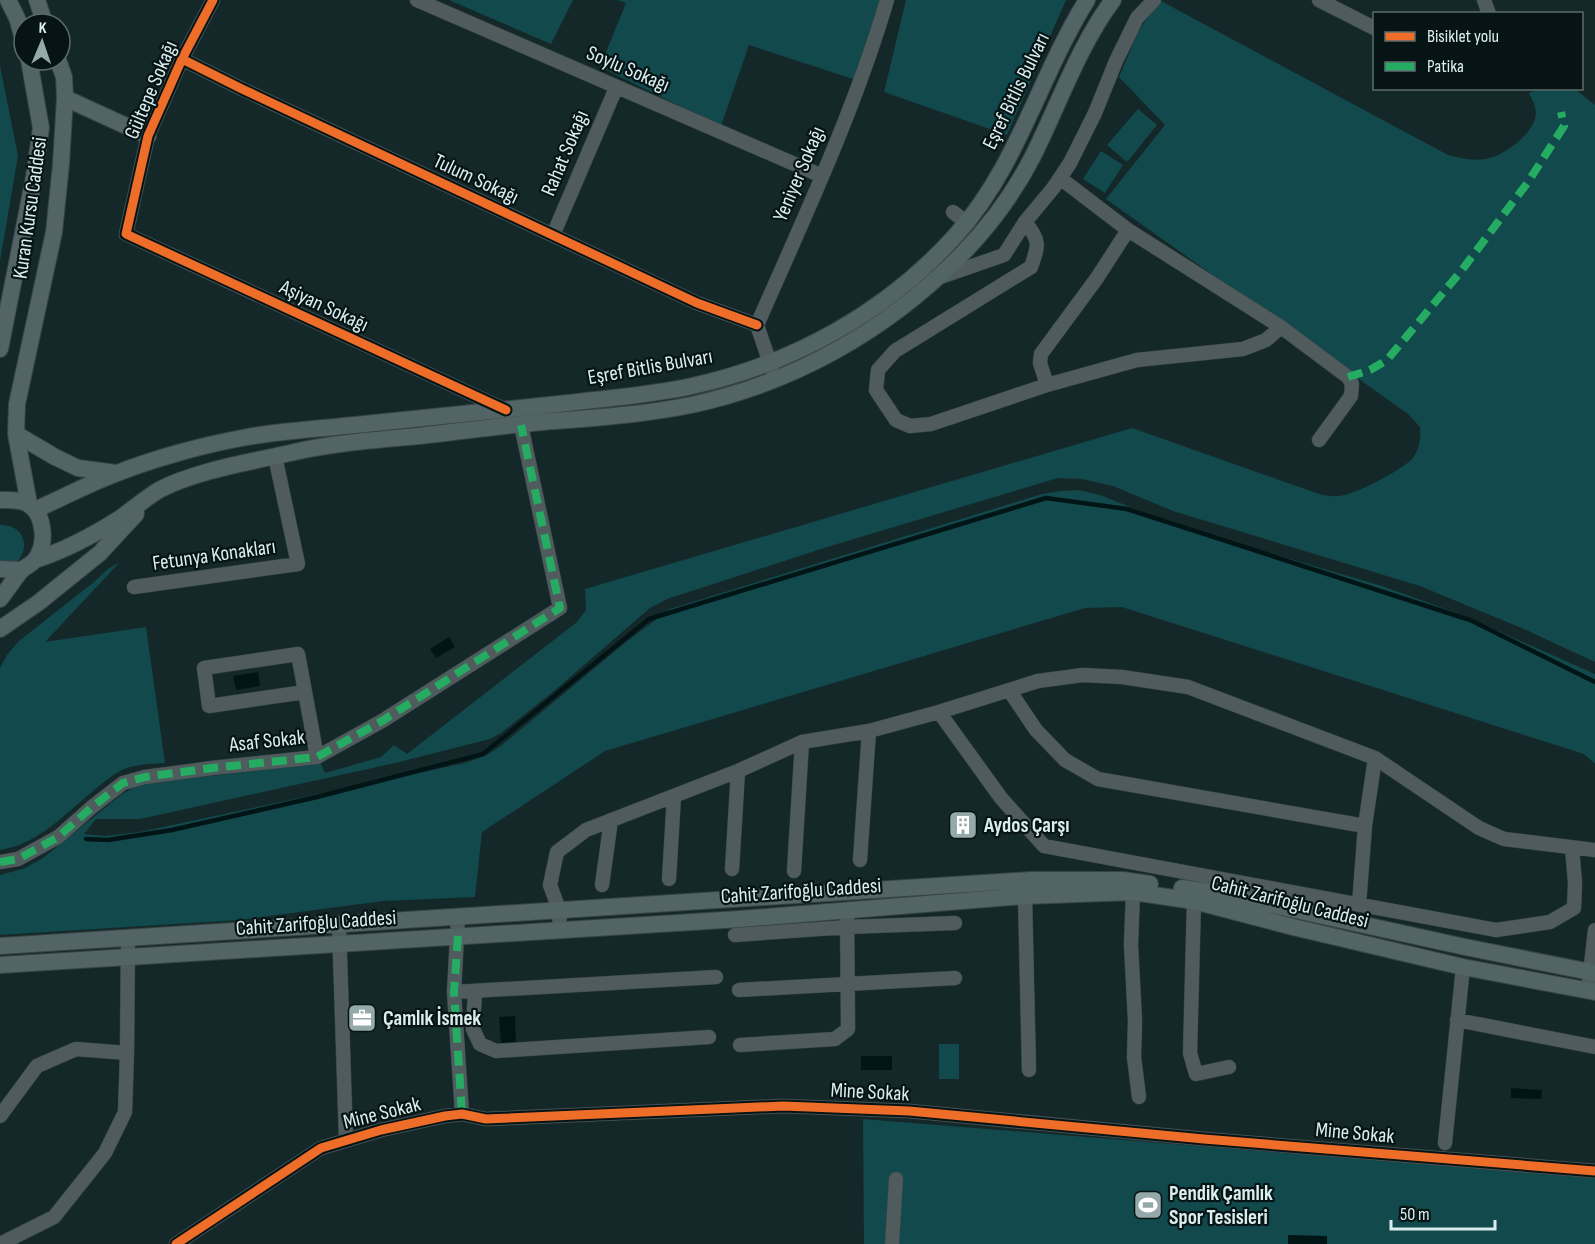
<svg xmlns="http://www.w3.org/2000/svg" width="1595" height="1244" font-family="'Sofia Sans Condensed',sans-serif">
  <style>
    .green { fill: #12494c }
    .water { fill: #021516 }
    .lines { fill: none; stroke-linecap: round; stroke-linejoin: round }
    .stream { stroke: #021516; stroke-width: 4.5 }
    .minor-casing { stroke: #364445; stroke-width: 15 }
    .major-casing { stroke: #364445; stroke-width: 18 }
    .minor { stroke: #4f5b5c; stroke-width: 14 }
    .major { stroke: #536466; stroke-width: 16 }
    .quiet { stroke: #26ab63; stroke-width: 8; stroke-dasharray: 15 8; stroke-linecap: butt }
    .cycleway-casing { stroke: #071415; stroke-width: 13 }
    .cycleway { stroke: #ee6e29; stroke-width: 9 }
    .labels { text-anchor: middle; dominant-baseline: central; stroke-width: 4.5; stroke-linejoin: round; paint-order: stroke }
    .street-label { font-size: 21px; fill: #dbeeef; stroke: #071415 }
    .poi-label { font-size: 21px; font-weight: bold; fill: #dbeeef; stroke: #071415; text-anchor: start }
  </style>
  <rect width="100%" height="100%" fill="#152829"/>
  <path class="green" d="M449 0H573L551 44Z
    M617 0H886L862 82 749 45 721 126 600 67 626 3Z
    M906 0H1066L1007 135 884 92Z
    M1159 0 1448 155C1461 158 1472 161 1485 159 1504 156 1529 137 1535 119 1538 110 1533 101 1529 93L1539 89H1575L1595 105V662L1524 629 1420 586 1173 511 1113 486 1082 479 1058 478 827 547 667 599 650 608 554 691 501 733 490 739 395 763 140 819H96L84 834 105 836 140 832 465 763 487 755 502 745 626 642 670 609 1042 494 1061 491 1079 490 1103 496 1174 525 1382 586 1462 615 1595 674V764L1584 754 1122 607 1085 608 605 751 482 832 475 897 383 901 239 920 0 935V875L25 868 43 858 122 794 137 786 154 782 246 772 319 760 325 773 381 757 394 745 407 754 577 622 586 610 585 589 1132 428 1319 494C1325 495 1332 497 1338 496 1353 496 1404 469 1413 458 1420 448 1421 438 1420 427L1408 414 1106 199 1165 125 1119 77 1137 34Z
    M0 66 18 156 0 261Z
    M1138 109 1157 125 1127 162 1107 145Z
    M1101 151 1123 165 1105 193 1083 179Z
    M0 525C22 524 32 545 17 562L0 566Z
    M119 563 45 642 146 627 165 763C151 764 137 764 124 769 113 774 103 783 93 791 64 815 38 844 0 850V668L7 655 19 641 94 582 109 568Z
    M939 1044H959V1079H939Z
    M863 1119 1595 1178V1244H864Z"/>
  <path class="water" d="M449 637 455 647 436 658 430 649Z
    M258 672 260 686 236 690 233 676Z
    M515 1016 516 1042 501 1043 499 1017Z
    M861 1056H892V1070H861Z
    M1511 1088 1542 1090 1541 1099 1511 1098Z
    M1288 1235 1327 1236V1244H1288Z"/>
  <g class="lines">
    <path class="stream" d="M86 839 108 840 172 830 317 797 483 754 649 619 1046 498 1127 509 1470 620 1595 682"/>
    <g class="minor-casing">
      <path id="minor" d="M213 0 182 59 148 136 126 234 506 410
        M417 0 822 176
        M1319 0 1374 28
        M1484 0 1489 14
        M182 59 242 89 697 303 757 325
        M1060 178 1128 230 1281 327 1348 377 1352 384 1351 396 1319 440
        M953 212 967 223
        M1025 222C1040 240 1039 245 1031 267L895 351 878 370 876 390 896 420 910 426 931 424 1047 385 1137 360 1243 349 1266 340 1281 327
        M553 235 616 88
        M938 278 1004 255 1025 222 1054 187 1070 163 1095 113 1116 61 1137 18 1154 0
        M773 372 757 325C804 218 854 112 887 0
        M1047 385 1040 363 1041 354 1097 278 1128 230
        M134 587 298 564 275 456
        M1009 690 1036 730 1065 760 1098 779 1365 826
        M305 692 209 706 204 668 298 654 317 757
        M939 712 1001 798 1044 846 1496 930 1550 922 1574 908 1575 882 1572 848
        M860 860 869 731
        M0 862 18 859 58 837 92 807 123 783 145 777 212 768 317 757 382 721 560 608 521 425
        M732 869 738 771
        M794 871 802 742
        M669 879 674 796
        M602 885 611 820
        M1133 892 1131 945 1135 1021 1134 1057 1139 1097
        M1025 896 1029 1070
        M1194 901 1190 1053 1196 1074 1229 1067
        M1359 905 1365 826 1375 758
        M458 918 454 992 462 1114
        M339 925 346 1140
        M559 930 560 912 550 885 557 852 586 830 738 771 802 742 869 731 939 712 1038 681 1083 675 1122 677 1188 687 1375 758 1479 828 1504 839 1595 850
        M735 935 847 927 955 923
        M739 990 955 978
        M475 991 473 1029 480 1044 496 1051 709 1037
        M1588 991 1595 930
        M454 992 716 977
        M1457 1020 1595 1047
        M740 1045 835 1039 848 1029 847 911
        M0 1116 37 1066 76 1049 127 1053
        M1445 1143 1463 967
        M0 1244 54 1217 105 1153 125 1112 127 1053 128 939
        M176 1244 321 1148 381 1130 445 1116 462 1114 486 1119 783 1106 909 1111 1204 1139 1595 1171
        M892 1244 896 1179"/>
    </g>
    <g class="major-casing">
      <path id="major" d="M8 0 17 18 24 42
        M37 0 45 24
        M65 98 148 136
        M0 349 34 177 41 128 29 60
        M16 434 55 457 78 468 116 473
        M0 500C9 500 20 499 28 504 45 514 47 545 35 560 31 565 24 567 20 572 13 581 7 590 0 599
        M29 504 16 434 17 404 54 232 61 164 65 98 64 77 58 60
        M35 510C62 498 88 484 115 474 152 459 203 445 242 438 279 431 317 429 355 425 426 418 497 411 568 403 609 398 652 395 692 386 793 364 887 312 956 235 1018 166 1039 77 1087 0
        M35 560C66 550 94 535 122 517 134 508 146 498 159 490 195 471 250 462 290 453 332 443 376 440 419 436 460 431 501 426 542 422 592 418 642 415 691 405 794 383 887 330 960 256 989 227 1014 193 1033 156 1059 104 1078 47 1113 0
        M0 569 22 570
        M0 629 38 603 100 553 136 514
        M1182 888 1223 894 1465 947 1595 973
        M0 946 1031 880H1123L1150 884
        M0 965 740 919 1025 896 1133 892 1194 901 1293 927 1463 967 1595 992"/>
    </g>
    <use href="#minor" class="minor"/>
    <use href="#major" class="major"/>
    <path class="quiet" d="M1348 377 1370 370 1387 360 1462 270 1528 182 1564 126 1561 112
      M0 862 18 859 58 837 92 807 123 783 145 777 212 768 317 757 382 721 560 608 521 425
      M458 936 454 992 462 1114"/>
    <g class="cycleway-casing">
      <path id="cycleway" d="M213 0 182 59 148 136 126 234 506 410
        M182 59 242 89 697 303 757 325
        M176 1244 321 1148 381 1130 445 1116 462 1114 486 1119 783 1106 909 1111 1204 1139 1595 1171"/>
    </g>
    <use href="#cycleway" class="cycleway"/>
  </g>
  <defs>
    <g id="building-square" transform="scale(1.5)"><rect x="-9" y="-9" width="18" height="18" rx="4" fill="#96a9aa" stroke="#071415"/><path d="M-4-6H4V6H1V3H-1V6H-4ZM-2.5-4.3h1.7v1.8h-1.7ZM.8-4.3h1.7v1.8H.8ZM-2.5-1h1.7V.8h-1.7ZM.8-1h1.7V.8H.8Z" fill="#fff"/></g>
    <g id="office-square" transform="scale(1.5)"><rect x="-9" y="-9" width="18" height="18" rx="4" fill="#96a9aa" stroke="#071415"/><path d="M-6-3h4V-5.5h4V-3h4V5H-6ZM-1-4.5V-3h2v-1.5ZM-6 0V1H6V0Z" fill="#fff"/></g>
    <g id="stadium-square" transform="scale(1.5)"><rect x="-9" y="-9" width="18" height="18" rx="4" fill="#96a9aa" stroke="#071415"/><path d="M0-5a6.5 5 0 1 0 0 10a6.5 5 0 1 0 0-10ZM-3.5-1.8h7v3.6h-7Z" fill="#fff"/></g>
  </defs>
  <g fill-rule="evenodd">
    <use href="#building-square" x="963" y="825"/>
    <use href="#office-square" x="362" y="1018"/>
    <use href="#stadium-square" x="1148" y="1205"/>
  </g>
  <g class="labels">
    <g class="street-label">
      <text transform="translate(628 69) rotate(23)">Soylu Sokağı</text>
      <text transform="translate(151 90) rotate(-67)">Gültepe Sokağı</text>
      <text transform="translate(1016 91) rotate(-64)">Eşref Bitlis Bulvarı</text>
      <text transform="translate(565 153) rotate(-67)">Rahat Sokağı</text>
      <text transform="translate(799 174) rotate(-67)">Yeniyer Sokağı</text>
      <text transform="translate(476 179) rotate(25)">Tulum Sokağı</text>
      <text transform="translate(30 208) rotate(-82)">Kuran Kursu Caddesi</text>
      <text transform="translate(324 306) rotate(25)">Aşiyan Sokağı</text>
      <text transform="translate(650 367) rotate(-10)">Eşref Bitlis Bulvarı</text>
      <text transform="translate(214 555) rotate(-8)">Fetunya Konakları</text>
      <text transform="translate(267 741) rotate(-6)">Asaf Sokak</text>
      <text transform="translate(801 891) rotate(-4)">Cahit Zarifoğlu Caddesi</text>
      <text transform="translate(1290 902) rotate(14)">Cahit Zarifoğlu Caddesi</text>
      <text transform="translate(316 923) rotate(-4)">Cahit Zarifoğlu Caddesi</text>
      <text transform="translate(870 1092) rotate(3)">Mine Sokak</text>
      <text transform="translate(382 1113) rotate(-14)">Mine Sokak</text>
      <text transform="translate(1355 1133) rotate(5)">Mine Sokak</text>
    </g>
    <g class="poi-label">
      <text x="984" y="825">Aydos Çarşı</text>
      <text x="383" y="1018">Çamlık İsmek</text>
      <text x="1169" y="1193">Pendik Çamlık<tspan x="1169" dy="24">Spor Tesisleri</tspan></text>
    </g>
  </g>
  <rect x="1373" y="12" width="210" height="78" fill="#071415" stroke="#5c6b6c" stroke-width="1.5"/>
  <rect x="1385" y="32" width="30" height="9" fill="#ee6e29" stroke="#5c6b6c" stroke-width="1.5"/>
  <text x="1427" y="42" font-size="18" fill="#dbeeef">Bisiklet yolu</text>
  <rect x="1385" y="62" width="30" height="9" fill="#26ab63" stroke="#5c6b6c" stroke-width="1.5"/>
  <text x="1427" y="72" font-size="18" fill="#dbeeef">Patika</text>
  <g transform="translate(42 42) rotate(2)"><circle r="28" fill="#071415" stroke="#5c6b6c" stroke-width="1.5"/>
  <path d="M0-4.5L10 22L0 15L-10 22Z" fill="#96a9aa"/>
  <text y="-9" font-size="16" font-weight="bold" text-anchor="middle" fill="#dbeeef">K</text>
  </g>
  <path d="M1391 1220v9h104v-9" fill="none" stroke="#dbeeef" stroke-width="3"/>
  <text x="1400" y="1220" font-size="18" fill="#dbeeef" stroke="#071415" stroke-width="4.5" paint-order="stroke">50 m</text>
</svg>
